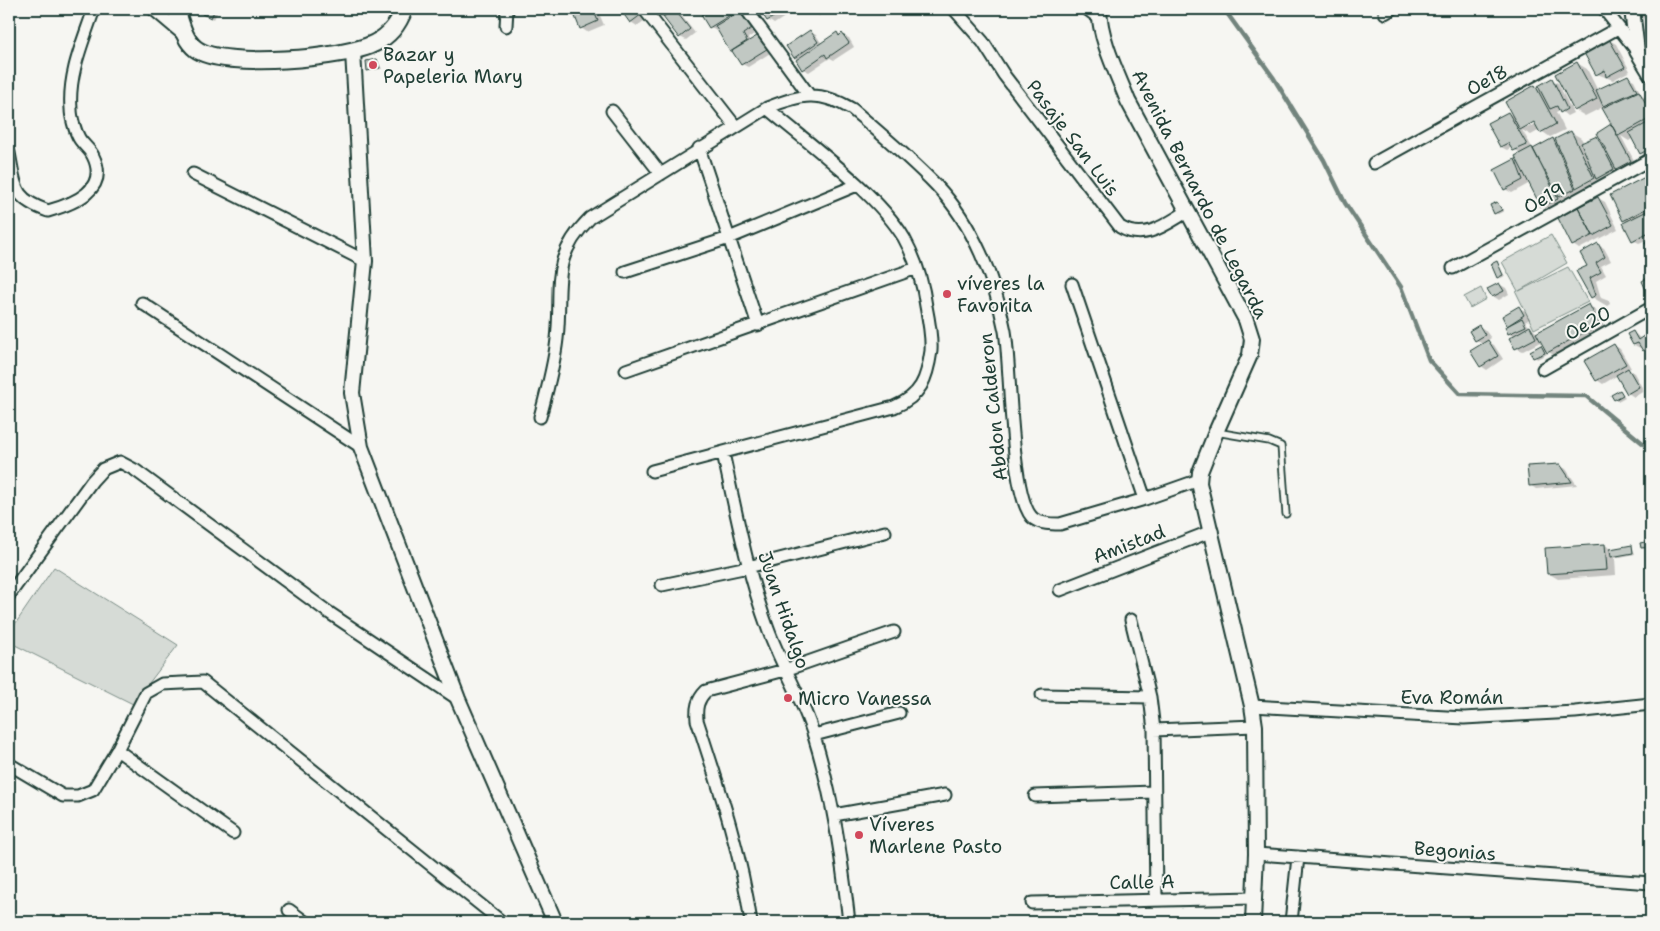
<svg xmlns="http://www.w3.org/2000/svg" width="1660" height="931" font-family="'Shantell Sans',sans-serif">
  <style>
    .green { fill: #d6dbd6; stroke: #7a8c85 }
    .shadow { fill: #0003; fill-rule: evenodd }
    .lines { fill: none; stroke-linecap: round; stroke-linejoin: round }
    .stream { stroke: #72847d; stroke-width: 4.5 }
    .building { fill: #c1c8c3; stroke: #1f3d34 }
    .service-casing { stroke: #1f3d34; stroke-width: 9 }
    .minor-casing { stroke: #1f3d34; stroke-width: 15 }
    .tertiary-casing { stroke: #1f3d34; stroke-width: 18 }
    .secondary-casing { stroke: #1f3d34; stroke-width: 20 }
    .service { stroke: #f6f6f2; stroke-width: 5.5 }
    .minor { stroke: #f6f6f2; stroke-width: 11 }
    .tertiary { stroke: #f6f6f2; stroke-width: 14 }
    .secondary { stroke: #f6f6f2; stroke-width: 16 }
    .poi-dot { fill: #d1495b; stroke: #f6f6f2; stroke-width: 2 }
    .labels { text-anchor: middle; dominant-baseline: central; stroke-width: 4; stroke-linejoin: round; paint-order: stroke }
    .poi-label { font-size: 19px; fill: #1f3d34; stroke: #f6f6f2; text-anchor: start }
    .street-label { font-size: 19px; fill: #1f3d34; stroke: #f6f6f2 }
  </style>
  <rect width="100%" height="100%" fill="#f6f6f2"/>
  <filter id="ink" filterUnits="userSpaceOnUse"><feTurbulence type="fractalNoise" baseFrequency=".02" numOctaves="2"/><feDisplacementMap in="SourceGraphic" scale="10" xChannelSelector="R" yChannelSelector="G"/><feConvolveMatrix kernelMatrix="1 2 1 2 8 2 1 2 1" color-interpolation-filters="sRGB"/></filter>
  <g filter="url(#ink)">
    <path class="green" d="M1551 235 1567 263 1519 291 1568 267 1588 302 1534 329 1516 292 1518 291 1502 262Z
      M1481 288 1486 299 1470 308 1464 297Z
      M54 567 178 645 133 704 9 642V633Z"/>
    <path class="shadow" d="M206 9H219L214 19 204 13Z
      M573 9H597L604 25 587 32 581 28Z
      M622 9H641L648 18 637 26 631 22Z
      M657 9H676L695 33 686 40 680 37Z
      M700 9H744L757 32 748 38 750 41 775 50 748 67 742 64 718 29 716 31 710 27Z
      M760 9H797L774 24 768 20Z
      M810 9H830L819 16Z
      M1637 9H1651V20H1647L1637 15Z
      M810 32 816 35 822 44 837 33 849 38 854 47 834 60 830 58 809 72 803 69 788 47Z
      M1609 40 1616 44 1630 71 1613 80 1597 74Z
      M377 60 382 69 368 70Z
      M1577 63 1587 69 1598 91 1628 77 1634 80 1641 94 1651 102V155L1647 157 1641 153 1633 138 1629 141 1621 136 1636 164 1624 171 1617 168 1620 172 1587 193 1582 190 1584 194 1570 202 1564 198 1567 204 1551 212 1542 206 1530 183 1512 193 1505 189 1515 160 1520 163 1521 155 1512 147 1507 150 1501 147 1508 113 1515 117 1535 87 1542 91 1552 80 1558 83 1573 113 1567 116 1560 110 1556 112 1565 130 1550 137 1540 130 1531 135 1522 130 1533 149 1553 140 1557 142 1571 132 1581 138 1584 143 1597 137 1602 140 1611 126 1615 129 1603 107 1585 116 1575 110ZM1539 118 1540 121 1525 129V126Z
      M1649 177 1651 178V238L1639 243 1633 240 1628 222 1624 220Z
      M1598 198 1605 202 1618 229 1579 249 1573 245Z
      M1497 203 1504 211 1498 214 1495 213Z
      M1598 245 1604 248 1611 261 1601 266 1606 275 1596 281 1601 298 1609 301 1610 304 1607 306 1592 297 1588 266Z
      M1496 263 1505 276 1501 278 1498 277Z
      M1499 284 1506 288 1509 294 1499 300 1493 296Z
      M1589 306 1595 309 1605 328 1554 355 1544 350 1547 354 1537 359 1531 351 1541 347 1547 350 1542 341 1523 351 1516 348 1514 336 1509 334 1507 328 1509 326 1503 317 1519 308 1525 311 1530 319 1525 322 1537 333Z
      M1479 326 1485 330 1491 338 1487 341 1494 345 1503 359 1487 370 1481 366 1471 352 1482 344 1476 340Z
      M1633 332 1641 339 1645 337 1651 340V353L1634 345 1629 334Z
      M1614 345 1620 349 1631 368 1628 369 1634 373 1644 391 1634 397 1628 393 1618 375 1603 384 1597 380Z
      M1620 391 1625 397 1618 401 1612 395Z
      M1559 465 1566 469 1577 485 1536 489 1530 485Z
      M1650 543 1651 551 1642 548Z
      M1605 545 1613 550 1632 546 1635 554 1615 558 1616 575 1558 579 1548 573Z"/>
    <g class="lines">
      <path class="stream" d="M1224 9 1273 77 1324 160 1345 203 1401 287 1429 360 1460 394 1586 396 1651 450"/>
    </g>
    <path class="building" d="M205 9H215L211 18 202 14Z
      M572 9H593L598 21 580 29Z
      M620 9H638L642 14 630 23Z
      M655 9H671L661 17Z
      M674 9 690 29 679 38 663 17Z
      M712 9H740L709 28 701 15Z
      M743 9 755 26 743 34 747 41 730 52 715 26Z
      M759 9H786L767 21Z
      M1636 9H1651V14L1636 15Z
      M810 30 818 42 794 58 786 46Z
      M837 32 839 36 842 33 849 43 827 58 825 54 802 70 796 60Z
      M762 33 770 47 741 65 732 51Z
      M1609 39 1625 67 1606 77 1605 70 1596 75 1584 53Z
      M377 59 380 68 367 71 366 61Z
      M1577 62 1597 99 1574 111 1555 74Z
      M1628 75 1637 91 1603 106 1596 90Z
      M1552 78 1567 109 1560 113 1557 106 1550 109 1538 86Z
      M1535 85 1556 124 1540 133 1534 122 1520 130 1505 102Z
      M1639 91 1651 113V118L1618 136 1602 108Z
      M1508 112 1527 145 1513 151 1508 143 1500 147 1487 123Z
      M1651 121V148L1640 154 1629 133Z
      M1611 124 1631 161 1616 169 1597 133Z
      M1571 131 1594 178 1576 188 1555 139Z
      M1597 136 1614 169 1596 179 1581 143Z
      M1553 138 1575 189 1559 197 1533 149Z
      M1532 147 1558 199 1541 207 1515 156Z
      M1515 159 1523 180 1504 190 1494 170Z
      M1649 175 1651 180V206L1623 221 1610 195Z
      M1598 197 1613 225 1593 236 1578 207Z
      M1497 202 1502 210 1494 214 1490 205Z
      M1578 207 1593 235 1572 246 1558 218Z
      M1647 211 1651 221V231L1632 241 1623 223Z
      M1651 239V256L1645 242Z
      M1598 243 1605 257 1596 263 1601 272 1590 278 1596 295 1591 298 1576 271 1587 266 1580 253Z
      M1497 261 1503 275 1497 278 1491 264Z
      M1651 276V293L1648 295 1642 281Z
      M1499 283 1504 291 1492 297 1487 289Z
      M1589 304 1599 324 1547 353 1536 333Z
      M1519 306 1524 315 1507 326 1502 316Z
      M1522 318 1526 326 1508 334 1505 327Z
      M1479 325 1485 335 1475 341 1469 331Z
      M1530 326 1536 338 1515 349 1509 338Z
      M1633 331 1638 340 1645 335 1651 346 1643 351 1638 343 1633 345 1627 334Z
      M1488 340 1498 356 1480 367 1470 351Z
      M1614 344 1626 364 1596 381 1584 361Z
      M1541 345 1545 353 1533 358 1530 351Z
      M1628 368 1639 387 1627 394 1616 375Z
      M1620 390 1623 395 1614 400 1611 395Z
      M1560 464 1572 482 1529 486 1527 466Z
      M1650 541 1651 547 1641 548 1640 543Z
      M1605 544 1607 570 1547 574 1545 548Z
      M1632 545 1633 553 1611 557 1610 549Z"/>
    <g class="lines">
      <g class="service-casing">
        <path id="service" d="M1216 432 1269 441 1281 446 1286 514"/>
      </g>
      <g class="minor-casing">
        <path id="minor" d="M153 9 185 36
          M644 9 736 127
          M746 9 809 95
          M954 9 983 42 1004 75 1120 227C1145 242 1166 224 1188 211
          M1087 9 1099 18
          M1604 9 1637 51
          M1385 13 1392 9
          M506 26 507 9
          M612 111 661 174
          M699 148 758 325
          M9 153C16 187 12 198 48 211 73 204 110 190 93 156 90 149 83 145 79 138 75 131 71 117 71 109 68 74 83 42 94 9
          M1374 163 1618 28
          M193 174 365 261
          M1453 268 1651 159
          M625 272 729 238 857 185
          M1072 284 1145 499
          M142 303 361 447
          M1543 369 1651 308
          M626 370 917 268
          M540 417C547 391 554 366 557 339 563 287 548 260 590 218L767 108C801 94 819 90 852 109 880 133 910 158 936 185 973 224 995 279 1005 331 1011 366 1010 502 1034 519 1041 524 1051 524 1060 524L1145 499 1199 480
          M723 453C736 512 747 572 768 629 781 665 803 699 814 736 833 797 842 860 849 922
          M652 471 894 407C921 396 927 379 931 351 932 336 929 321 926 306 923 284 915 258 904 238 877 193 808 143 767 108
          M662 585 748 567 885 532
          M1060 590 1212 531
          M9 595 92 481 103 469 120 462 135 470 328 612 458 699
          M1131 620 1150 697 1154 730 1156 899
          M1042 695 1150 697
          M1252 706 1464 718 1575 712 1651 704
          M1154 730 1255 726
          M814 735 899 713
          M117 750 233 833
          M9 764 63 796H78L93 790 117 750 146 693 162 684 203 682 502 922
          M1035 796 1154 792
          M834 815 945 795
          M1256 854 1651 883
          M1032 903 1254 898
          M289 910 305 922
          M751 922C741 852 719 787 697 720 696 708 697 700 706 691L785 670 894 632
          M1291 922 1298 857"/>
      </g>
      <g class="tertiary-casing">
        <path id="tertiary" d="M1099 9C1100 40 1117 73 1128 101L1246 320 1252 339 1250 355 1216 432 1200 472 1199 483 1252 706 1255 726 1256 854 1253 922
          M1632 9 1637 51 1651 74
          M353 52 365 261 352 393 361 447 458 699 555 922"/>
      </g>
      <g class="secondary-casing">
        <path id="secondary" d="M176 9C181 23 184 40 196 49 223 69 346 59 375 43 389 36 399 23 404 9"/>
      </g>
      <use href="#service" class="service"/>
      <use href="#minor" class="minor"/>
      <use href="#tertiary" class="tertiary"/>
      <use href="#secondary" class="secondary"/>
    </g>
  </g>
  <g class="poi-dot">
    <circle cx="373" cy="65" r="5"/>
    <circle cx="947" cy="294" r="5"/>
    <circle cx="788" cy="698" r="5"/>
    <circle cx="859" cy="835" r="5"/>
  </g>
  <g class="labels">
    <g class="poi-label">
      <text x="383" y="54">Bazar y<tspan x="383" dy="22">Papeleria Mary</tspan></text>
      <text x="957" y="283">víveres la<tspan x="957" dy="22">Favorita</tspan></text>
      <text x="798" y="698">Micro Vanessa</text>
      <text x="869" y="824">Víveres<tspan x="869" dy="22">Marlene Pasto</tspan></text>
    </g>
    <g class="street-label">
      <text transform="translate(1487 80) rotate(-29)">Oe18</text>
      <text transform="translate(1073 138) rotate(53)">Pasaje San Luis</text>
      <text transform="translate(1200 194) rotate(63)">Avenida Bernardo de Legarda</text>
      <text transform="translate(1544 198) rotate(-29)">Oe19</text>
      <text transform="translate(1588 323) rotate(-29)">Oe20</text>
      <text transform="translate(993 407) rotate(-96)">Abdon Calderon</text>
      <text transform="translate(1129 544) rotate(-21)">Amistad</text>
      <text transform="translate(784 610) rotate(71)">Juan Hidalgo</text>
      <text x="1452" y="697">Eva Román</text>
      <text transform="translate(1455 851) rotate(4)">Begonias</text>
      <text transform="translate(1142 882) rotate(-1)">Calle A</text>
    </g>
  </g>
  <rect width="1660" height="931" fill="none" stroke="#f6f6f2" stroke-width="30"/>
  <rect x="15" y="15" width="1630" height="901" fill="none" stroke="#1f3d34" stroke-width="2" filter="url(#ink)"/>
</svg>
